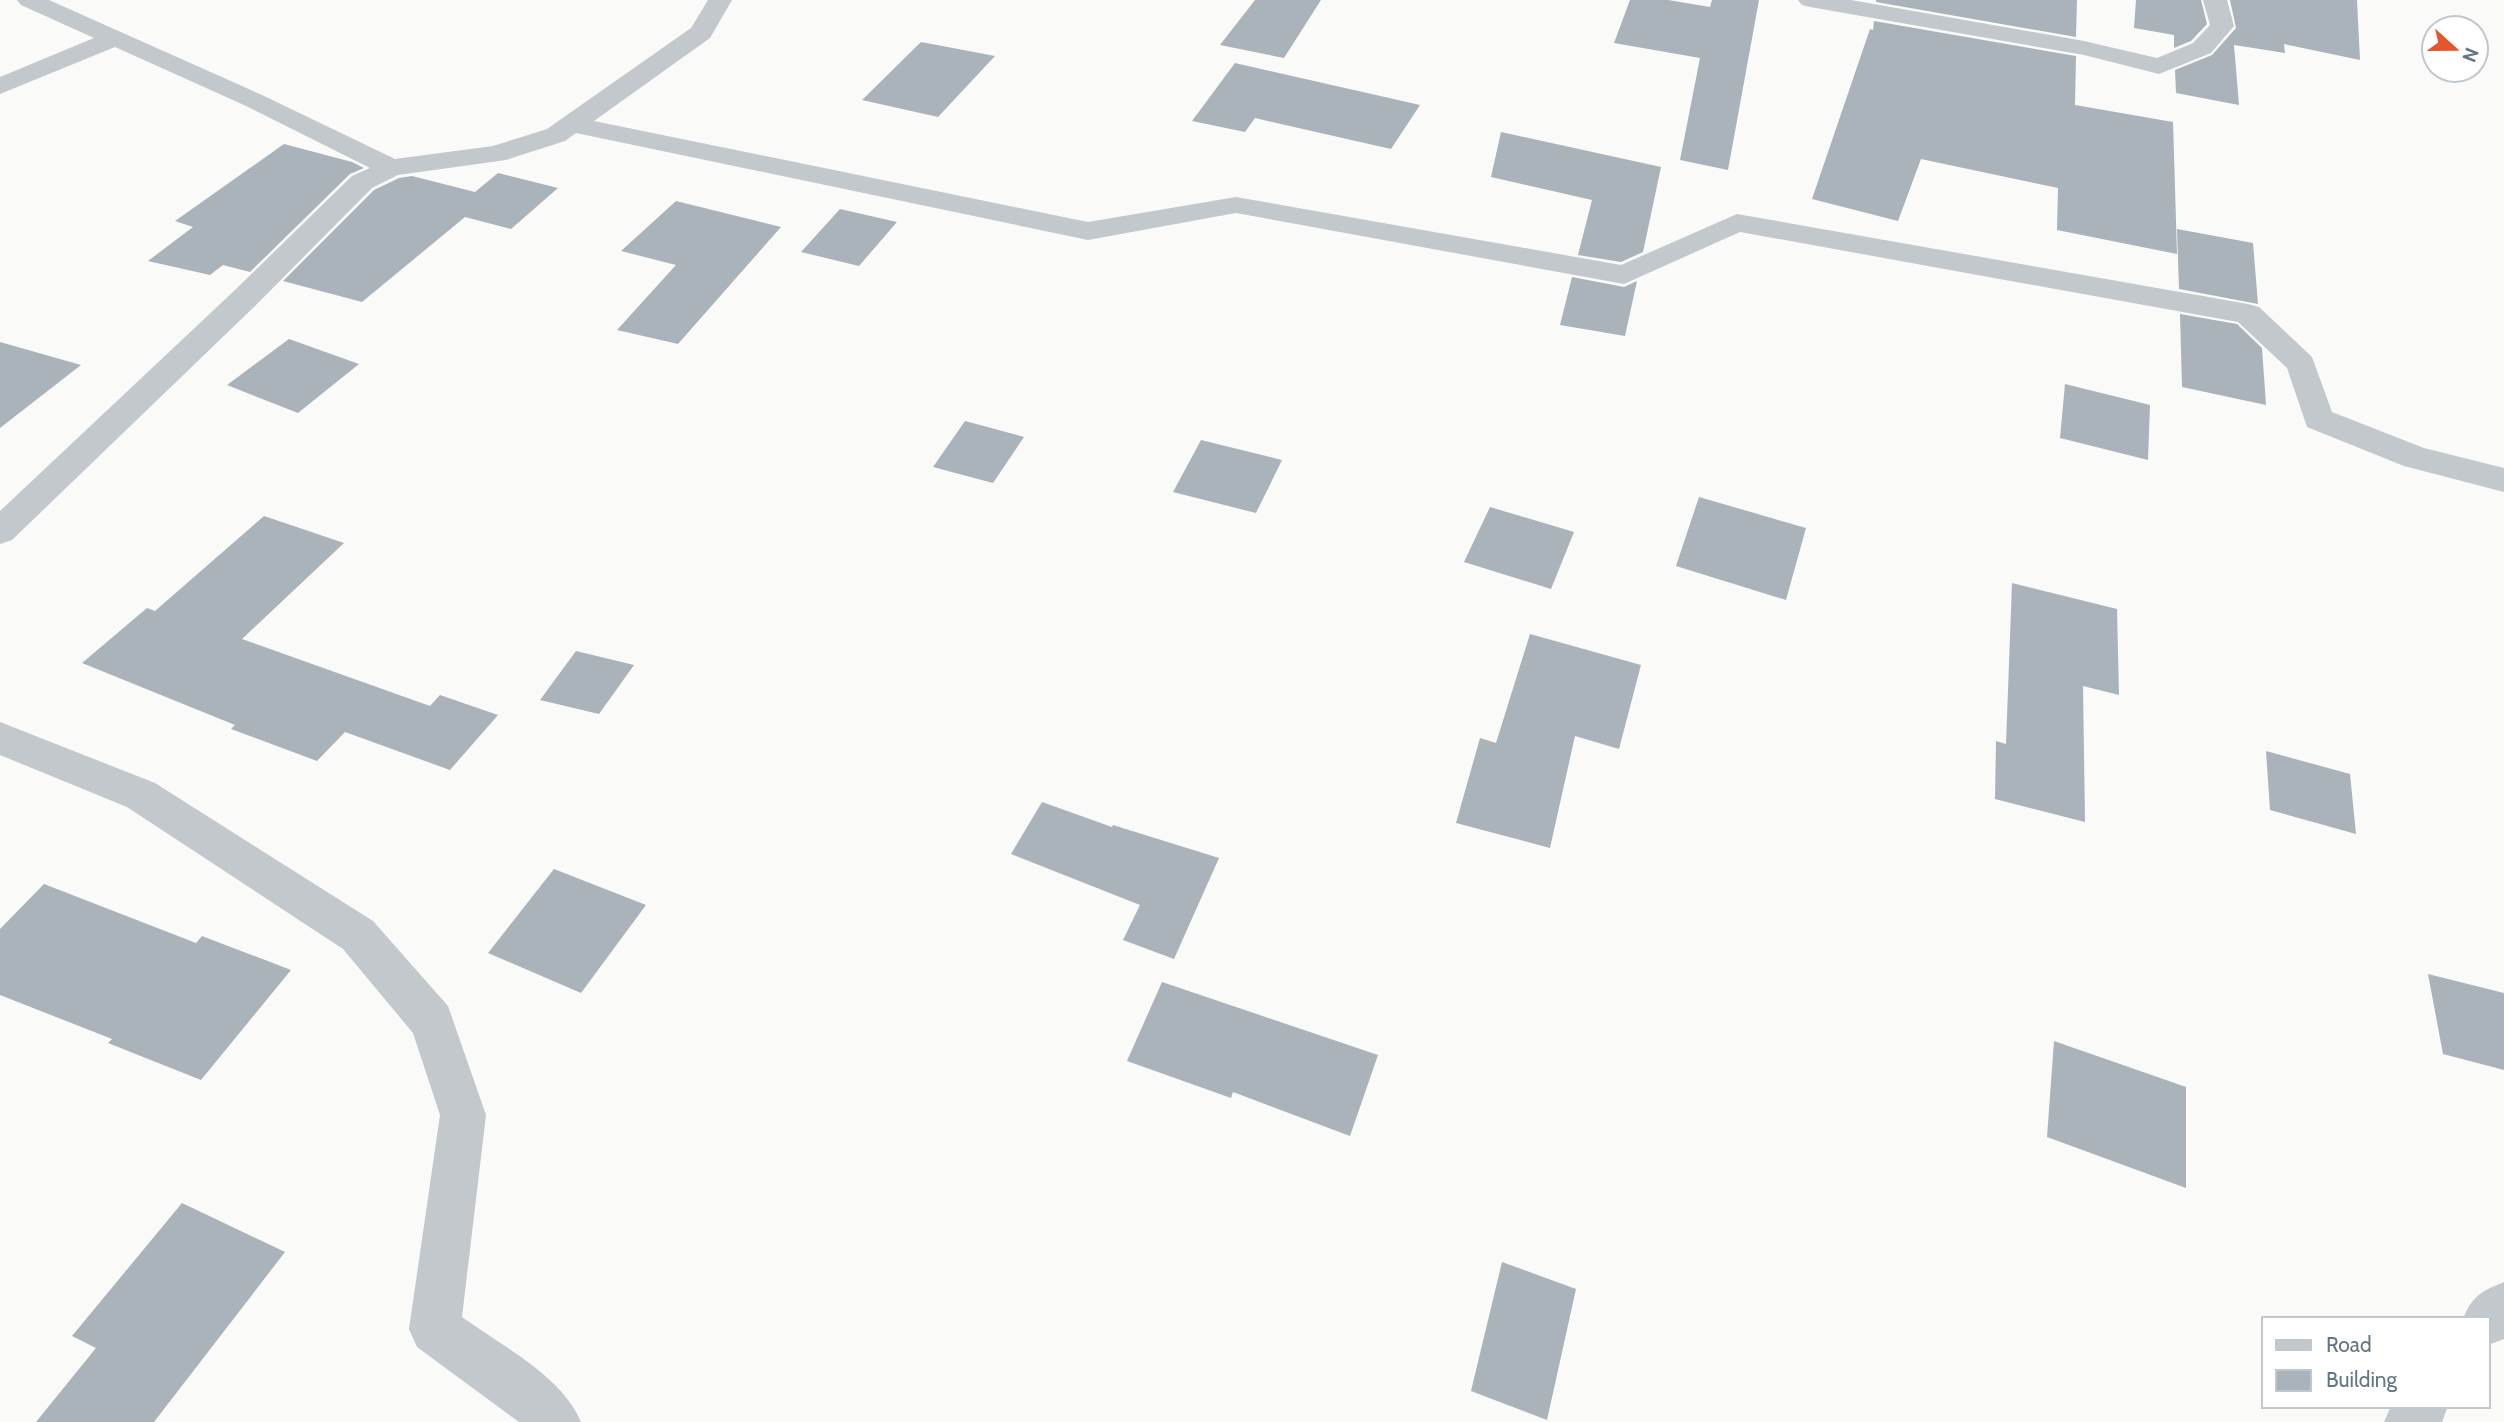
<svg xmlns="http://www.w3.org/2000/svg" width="2504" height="1422" font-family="Cabin,sans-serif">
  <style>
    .building { fill: #aab3b9 }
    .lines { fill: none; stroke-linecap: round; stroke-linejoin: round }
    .minor { fill: #c3c8cc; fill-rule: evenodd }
  </style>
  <rect width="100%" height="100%" fill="#fafaf8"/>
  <path class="building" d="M1255 0H1321L1284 58 1220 45Z
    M1630 0H1668L1710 7 1712 0H1759L1728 170 1680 160 1700 58 1614 43Z
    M1876 0H2077L2076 37 1876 2Z
    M2136 0H2201L2207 24 2191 41 2174 48V35L2134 28Z
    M2230 0H2357L2360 60 2284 44 2285 53 2234 45 2239 105 2176 93 2175 70 2212 55 2236 28Z
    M1874 21 2076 56 2075 105 2173 122 2177 254 2057 230 2058 188 1921 159 1898 221 1812 199 1870 29 1873 30Z
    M921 42 995 56 938 117 862 100Z
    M1235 63 1420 105 1391 149 1255 118 1245 132 1192 121Z
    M1501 132 1661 167 1643 252 1621 262 1578 255 1592 200 1491 177Z
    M284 144 352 162 364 168 350 174 250 272 223 265 210 275 148 261 193 227 175 221Z
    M498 173 558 188 511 229 465 217 362 302 283 281 374 190 399 178 412 176 475 192Z
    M676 201 781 227 678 344 617 330 676 265 621 251Z
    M840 209 897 222 859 266 801 252Z
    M2177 229 2253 243 2258 304 2179 289Z
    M1572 277 1624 287 1637 281 1625 336 1560 325Z
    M2180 314 2237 324 2262 348 2266 405 2182 387Z
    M289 339 359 364 298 413 227 385Z
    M0 342 81 365 0 428Z
    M2065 384 2150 405 2148 460 2060 438Z
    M965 421 1024 437 993 483 933 467Z
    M1201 440 1282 460 1256 513 1173 492Z
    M1699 497 1806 528 1786 600 1676 566Z
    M1490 507 1574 532 1551 589 1464 562Z
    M264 516 344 543 242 639 430 706 440 695 498 715 450 770 345 732 317 761 231 729 235 725 82 663 147 608 155 611Z
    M2012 583 2117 609 2119 695 2083 686 2085 822 1995 799 1996 741 2006 744Z
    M1530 634 1641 665 1619 749 1575 736 1550 848 1456 823 1480 738 1496 743Z
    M576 651 634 665 599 714 540 700Z
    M2266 751 2350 774 2356 834 2270 810Z
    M1042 802 1112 827 1113 825 1219 858 1174 959 1123 940 1140 905 1011 854Z
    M554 869 646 905 581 993 488 953Z
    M44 884 196 943 202 936 291 970 201 1080 108 1043 112 1039 0 995V929Z
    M2428 974 2504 993V1070L2443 1054Z
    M1162 982 1378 1055 1350 1136 1233 1092 1231 1098 1127 1061Z
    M2054 1041 2186 1087V1188L2047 1137Z
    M182 1203 285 1252 154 1422H36L96 1348 72 1336Z
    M1502 1262 1576 1289 1547 1420 1471 1391Z"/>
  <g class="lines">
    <path class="minor" d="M17 0H49L262 95 395 159 493 146 547 129 691 28 708 0H732L710 38 594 121 1088 222 1236 197 1621 265 1737 214 2248 304 2259 307 2312 357 2332 412 2424 448 2504 468V492L2404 466 2307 427 2287 368 2238 322 1740 232 1624 284 1236 213 1088 240 576 133 565 141 506 160 398 175 372 188 257 304 12 540 0 544V511L235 290 352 176 370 168 244 105 115 47 0 94V77L94 38 21 5Z
      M1798 0H1851L2084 41 2157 58 2193 43 2210 25 2203 0H2227L2234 26 2211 53 2159 74 2084 55 1810 7 1802 5Z
      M0 722 155 783 373 921 448 1006 486 1115 462 1317C502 1346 562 1376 581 1422H519L417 1347 409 1329 440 1115 413 1033 343 949 127 807 0 755Z
      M2504 1282V1339L2488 1345V1319H2463C2472 1296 2482 1291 2504 1282Z
      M2391 1406H2448L2442 1422H2384Z"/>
  </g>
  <rect x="2262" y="1317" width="228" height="91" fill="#ffffff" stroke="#c1c8cd" stroke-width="2"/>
  <rect x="2276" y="1340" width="35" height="10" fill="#c3c8cc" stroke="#c1c8cd" stroke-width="2"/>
  <text x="2326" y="1352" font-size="21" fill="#657683">Road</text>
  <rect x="2276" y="1370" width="35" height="21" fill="#aab3b9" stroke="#c1c8cd" stroke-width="2"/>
  <text x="2326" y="1387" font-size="21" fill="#657683">Building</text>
  <g transform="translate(2455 49) rotate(111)"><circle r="33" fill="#ffffff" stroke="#c1c8cd" stroke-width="2"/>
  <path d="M0-5L12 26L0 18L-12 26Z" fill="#e4572e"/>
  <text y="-10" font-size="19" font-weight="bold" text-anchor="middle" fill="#657683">N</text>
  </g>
</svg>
